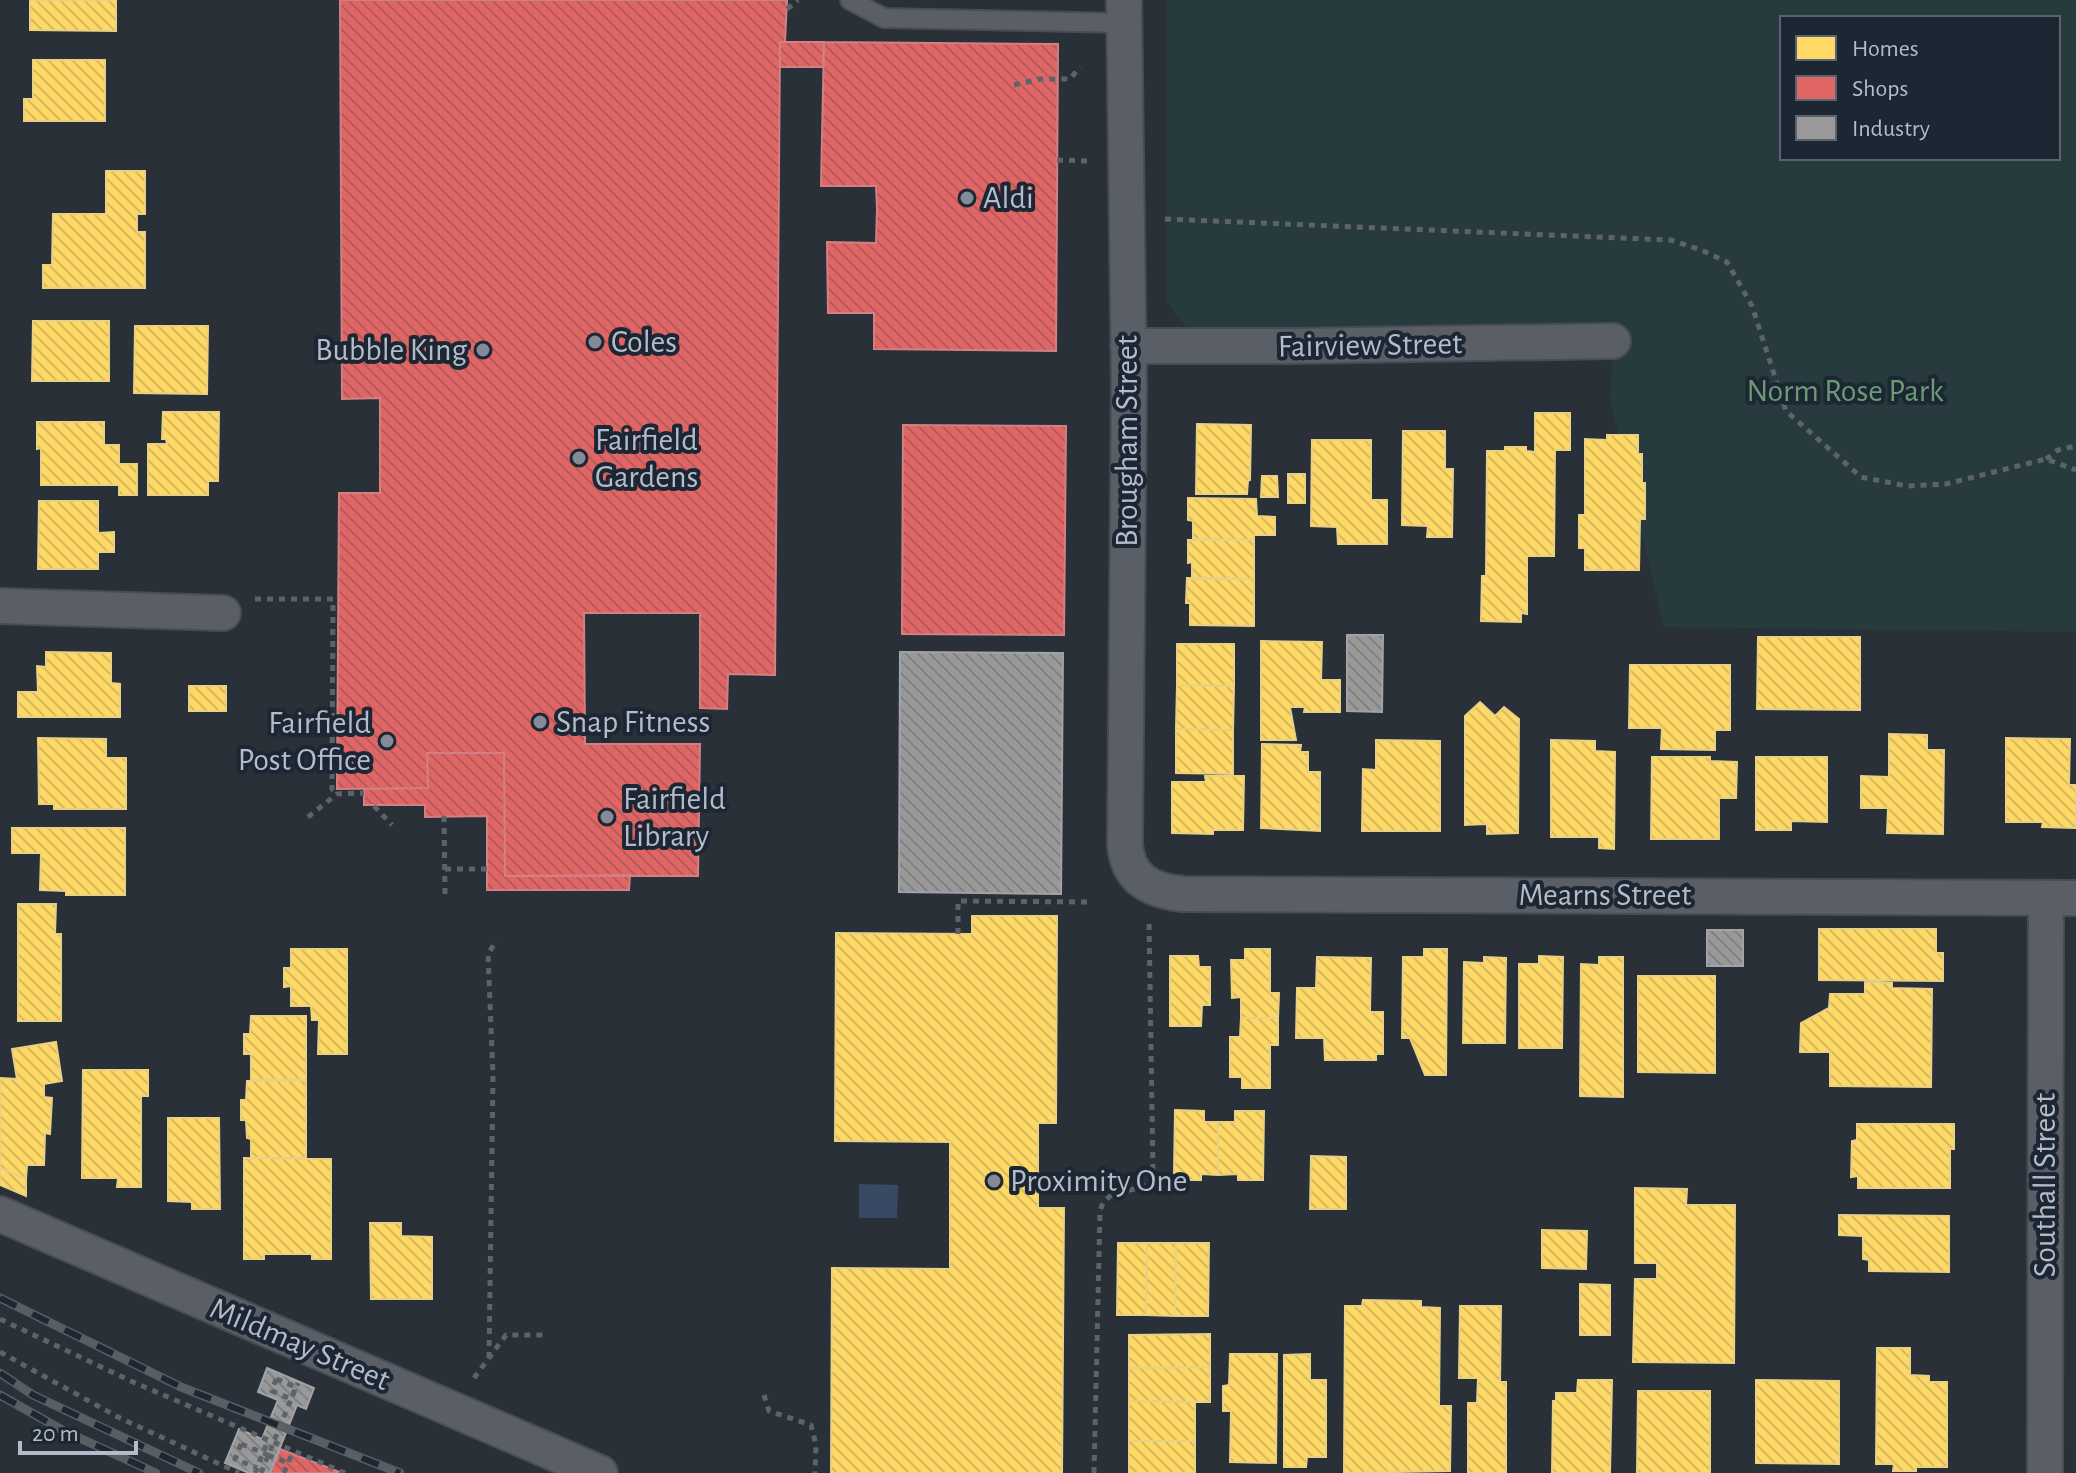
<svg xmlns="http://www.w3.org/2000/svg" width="2076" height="1473" font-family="'Alegreya Sans',sans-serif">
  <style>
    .park { fill: #273a3e; fill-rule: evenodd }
    .water { fill: #384963 }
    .homes { fill: url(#homes-back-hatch); stroke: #e8d084; stroke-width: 2 }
    .shops { fill: url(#shops-back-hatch); stroke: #d38084; stroke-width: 2 }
    .industry { fill: url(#industry-back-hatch); stroke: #a1a4a7; stroke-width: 2 }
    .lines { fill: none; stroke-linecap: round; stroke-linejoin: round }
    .service-casing { stroke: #484c53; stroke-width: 22 }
    .minor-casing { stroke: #484c53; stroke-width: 38 }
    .path { stroke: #5d636a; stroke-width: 5; stroke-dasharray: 6 6; stroke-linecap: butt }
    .service { stroke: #5a5e66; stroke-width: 18 }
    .minor { stroke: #5a5e66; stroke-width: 34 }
    .rail-casing { stroke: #595d64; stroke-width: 9 }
    .rail { stroke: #1d2633; stroke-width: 6; stroke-dasharray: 18; stroke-linecap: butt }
    .path-bridge { stroke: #5d636a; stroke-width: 5; stroke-dasharray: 6 6; stroke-linecap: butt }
    .poi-dot { fill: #848b96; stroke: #1d2633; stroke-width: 3 }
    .labels { text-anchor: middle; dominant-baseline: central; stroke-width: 8; stroke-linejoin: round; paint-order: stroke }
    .poi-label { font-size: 32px; fill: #b4bcc9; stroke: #1d2633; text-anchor: start }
    .street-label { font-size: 32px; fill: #b4bcc9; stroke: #1d2633 }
    .park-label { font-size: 32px; fill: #6b9a76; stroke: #1d2633 }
  </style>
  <defs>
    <pattern id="homes-back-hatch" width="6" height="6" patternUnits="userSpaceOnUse" patternTransform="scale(2)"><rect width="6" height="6" fill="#ffd966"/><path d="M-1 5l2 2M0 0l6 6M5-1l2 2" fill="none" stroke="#d7b95e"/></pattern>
    <pattern id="shops-back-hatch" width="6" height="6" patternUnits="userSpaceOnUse" patternTransform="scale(2)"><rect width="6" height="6" fill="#e06666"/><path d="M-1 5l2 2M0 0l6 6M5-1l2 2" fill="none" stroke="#b65a5c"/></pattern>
    <pattern id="industry-back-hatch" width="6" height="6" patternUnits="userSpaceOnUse" patternTransform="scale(2)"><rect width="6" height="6" fill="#999"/><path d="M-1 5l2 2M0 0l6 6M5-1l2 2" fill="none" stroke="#808182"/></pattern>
  </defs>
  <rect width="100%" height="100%" fill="#2a3038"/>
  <path class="park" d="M1166 0H2076V632L1664 627 1610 401 1613 341 1187 328 1167 302ZM1782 18H2058V158H1782Z"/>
  <path class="water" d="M859 1184 898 1185 897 1218H859Z"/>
  <path class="homes" d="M30 0H116V31L30 30Z
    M33 60H105V121H24V99H33Z
    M106 171H145V214H137V232H145V288H43V265H52L53 214H106Z
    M33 321H109V381H32Z
    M135 326H208L207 394 134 393Z
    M163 412H219L218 481H208V495H148V444H167L166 439H162Z
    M1535 413H1570V450H1555L1554 556H1527V614L1521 613V622L1481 621 1482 576H1486L1487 451H1505V447H1526V451L1535 452Z
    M37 422H104V445H119V464H137V495H119V485H41V448L37 449Z
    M1197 424 1251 425 1250 480 1248 481 1247 494H1196Z
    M1403 431H1445V469H1453L1452 537H1427L1428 526 1402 525Z
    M1607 435H1638V454H1642V483H1645V519H1640L1639 570H1585V548H1579V515H1585V439L1607 440Z
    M1312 440H1371V500H1387V544H1338L1337 527 1311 526Z
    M1288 474H1305V503H1288Z
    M1262 476H1277L1278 497H1261Z
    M1188 498 1256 499 1257 516 1275 517V535H1254V540L1193 539V521L1188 520Z
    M39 501H98V533L114 532V552H98V569H38Z
    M1188 540H1254V579H1192V562L1188 563Z
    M1187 578 1254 579V626L1190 625V603H1186Z
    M1758 637H1860V710L1757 709Z
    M1261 641 1322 642 1321 680H1340V712H1304L1305 707H1290L1296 740H1261Z
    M1177 644H1234V686L1177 685Z
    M46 652 111 653V683L120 684V717H18V692H38L37 666 46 667Z
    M1630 665H1730V730H1715V750L1661 749 1662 728H1629Z
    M1177 685 1234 686 1233 730 1176 729Z
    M189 686H226V711H189Z
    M1480 702 1495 716 1504 707 1519 719 1518 833 1487 834V824L1465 825V716Z
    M1176 729 1233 730V774L1176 773Z
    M1889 734 1927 735V750H1944L1943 834 1887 833 1888 808H1861V776L1889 777Z
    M38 738 106 739V758H126V809H54V804H39Z
    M2006 738 2070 739 2069 785H2076V828L2042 827 2043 822H2006Z
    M1376 740 1440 741V831H1362L1363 769 1376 770Z
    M1551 740 1595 741V751L1615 752 1614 849 1599 848V837H1551Z
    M1262 744 1301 745 1300 752H1308V772H1320V831L1261 828Z
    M1652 757H1710V761L1737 762 1736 798H1719V839H1651Z
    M1756 757H1827V822L1791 821V830H1756Z
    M1205 776H1244L1243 830H1213V834L1172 833V782H1206Z
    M12 828H125V895H66V891L40 890 41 853H12Z
    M18 904H56L55 934H61V1021H18Z
    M972 916H1057L1056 1123H1038V1208H1064L1062 1473H831L832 1268 950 1269V1142L835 1141 836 933 972 934Z
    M1819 929H1936V953H1943V981L1819 980Z
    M291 949H347V1054H318L319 1020H312L311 1006H291V986L284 987V968H291Z
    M1245 949H1270V993H1279L1278 1018H1241V997L1232 998 1231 960H1245Z
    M1424 949H1447L1446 1075H1425L1410 1038H1402L1403 957H1424Z
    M1170 956H1198L1199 967H1210V1005H1202L1201 1026H1170Z
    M1539 956 1563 957 1562 1048H1519V964H1539Z
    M1317 957 1371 958 1370 1012H1383V1054H1376V1060H1325L1324 1038H1296L1297 988H1316Z
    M1484 957 1506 958 1505 1043H1463L1464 962 1484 963Z
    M1599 957H1623V1097L1580 1096 1581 964 1599 965Z
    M1638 976H1715V1073L1638 1072Z
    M1865 982 1892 983V988L1932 989 1931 1087 1830 1086V1052H1800L1801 1023 1829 1008 1830 994H1865Z
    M251 1016H306V1080H251V1054H244V1034H250Z
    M1241 1018H1278V1045H1270V1088H1242V1077H1230V1037H1240Z
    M56 1042 62 1081 44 1084V1097L52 1098 50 1134 45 1133 44 1165H27L26 1179 0 1168V1078L17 1079 12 1049Z
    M83 1070H148V1096H141V1187H117L118 1178H82Z
    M306 1080V1158H251V1139L247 1138 246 1120H241V1100H246L247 1081Z
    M1175 1110 1204 1111V1122H1218V1175L1201 1174V1180H1179V1174L1174 1173Z
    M1235 1111H1264L1263 1180H1238V1174L1218 1175V1122H1235Z
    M168 1118H219L220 1209H192V1202L168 1201Z
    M1857 1124H1954V1149H1950V1188H1858V1176L1851 1177 1852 1141 1857 1140Z
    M1311 1156 1346 1157V1209H1310Z
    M244 1158 331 1159V1259H312V1254H264V1259H244Z
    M0 1168 26 1179V1196L0 1185Z
    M1635 1188 1687 1189 1686 1205H1735L1734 1363 1633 1362 1635 1279H1657V1263H1635Z
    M1839 1215 1949 1216V1272L1869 1271V1260L1863 1259V1236L1839 1235Z
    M370 1223H401V1236L432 1237V1299H371Z
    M1542 1230 1587 1231 1586 1269 1542 1268Z
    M1118 1243H1147L1146 1315H1117Z
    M1147 1243H1176L1175 1316 1146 1315Z
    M1176 1243H1209L1208 1316H1175Z
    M1580 1284 1610 1285V1335H1580Z
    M1363 1300 1421 1301V1307L1440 1308 1439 1406H1451L1450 1471 1344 1473 1345 1306H1362Z
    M1460 1306H1501L1500 1382H1506V1473H1468V1403H1477L1478 1378H1459Z
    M1210 1334V1367L1129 1368V1335Z
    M1877 1348H1910V1375L1929 1376V1382H1947V1467H1916V1471H1893L1894 1464H1876Z
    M1230 1354H1277L1276 1463 1230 1462 1231 1411H1223V1386L1229 1385Z
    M1310 1354V1380H1326V1457H1307L1306 1467H1284V1355Z
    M1210 1367V1402L1129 1401V1368Z
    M1578 1380H1612L1610 1473H1552L1553 1401H1556V1393H1577Z
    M1756 1380 1839 1381V1464L1756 1463Z
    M1638 1391H1710V1473H1637Z
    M1129 1401 1195 1402V1441H1129Z
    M1129 1441H1195V1473H1129Z"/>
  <path class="shops" d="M340 0H787L785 42H780L775 675 728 674 727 709 700 708V613H584L585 744H700L698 876H505L504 753H427L428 788 337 789 339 493H380V398L342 399Z
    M780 42H824L823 67H780Z
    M824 42 1058 44 1056 351 874 349V313H828L827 242 876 243 877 209 876 186H821Z
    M903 425 1066 426 1064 635 902 634Z
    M427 753H504L505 876 630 875 629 890H487V816L425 817V805H364V789L428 788Z
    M280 1449 342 1473H270Z"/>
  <path class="industry" d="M1347 635H1383L1382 712 1347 711Z
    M900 652 1063 653 1061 894 899 892Z
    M1707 930H1743V966H1707Z
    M267 1368 314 1388 306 1409 297 1405 270 1473H249L225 1463 239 1429 262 1439 278 1400 258 1392Z"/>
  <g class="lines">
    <g class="service-casing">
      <path id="service" d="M850 0 884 18 1125 23"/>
    </g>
    <g class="minor-casing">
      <path id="minor" d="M1124 0 1129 386 1125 845C1128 879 1151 891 1183 894L2076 898
        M1128 346H1291L1613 341
        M0 606 223 613
        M0 1214 600 1473
        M2045 1473 2046 898"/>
    </g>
    <path class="path" d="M787 9 798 0
      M1014 85 1040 79H1070L1080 67
      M1057 160 1090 161
      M1165 219 1671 240 1701 250 1727 262 1752 306 1786 411 1861 477 1907 486 1946 484 2046 459 2076 470
      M2046 459 2058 450 2076 446
      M255 599H333L332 789 337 794
      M374 806 392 825
      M444 816 445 894
      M308 817 337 794 364 793
      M445 869H487
      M958 934V901L1090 902
      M0 1319 133 1382 345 1473
      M0 1352 118 1417 239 1473
      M489 1358 493 1076 488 955 496 940
      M474 1378 506 1335H546
      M276 1379 272 1391 291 1399 298 1383
      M764 1395 769 1411 811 1425 816 1445 815 1473
      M241 1444 235 1459 257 1468
      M268 1455 288 1463
      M255 1473 268 1440
      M284 1473 293 1451
      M1094 1473 1100 1211C1107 1186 1130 1195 1150 1183L1153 1173 1149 921"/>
    <use href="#service" class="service"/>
    <use href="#minor" class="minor"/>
    <g class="rail-casing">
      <path id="rail" d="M0 1298 181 1387 400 1473
        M0 1373 33 1395 199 1473
        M0 1395 62 1430 156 1473"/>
    </g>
    <use href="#rail" class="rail"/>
    <path class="path-bridge" d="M241 1444 268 1455
      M261 1473 296 1387 276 1379"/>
  </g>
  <g class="poi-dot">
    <circle cx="967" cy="198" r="8"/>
    <circle cx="595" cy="342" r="8"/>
    <circle cx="483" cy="350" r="8"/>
    <circle cx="579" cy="458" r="8"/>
    <circle cx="540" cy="722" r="8"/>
    <circle cx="387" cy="741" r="8"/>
    <circle cx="607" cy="817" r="8"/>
    <circle cx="994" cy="1181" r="8"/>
  </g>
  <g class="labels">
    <g class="poi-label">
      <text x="983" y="198">Aldi</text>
      <text x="611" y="342">Coles</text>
      <text x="467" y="350" text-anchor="end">Bubble King</text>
      <text x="595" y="440">Fairfield<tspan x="595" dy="37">Gardens</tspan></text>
      <text x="556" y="722">Snap Fitness</text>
      <text x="371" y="723" text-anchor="end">Fairfield<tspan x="371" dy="37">Post Office</tspan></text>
      <text x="623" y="799">Fairfield<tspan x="623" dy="37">Library</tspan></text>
      <text x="1010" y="1181">Proximity One</text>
    </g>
    <g class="street-label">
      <text transform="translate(1370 345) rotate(-1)">Fairview Street</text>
      <text transform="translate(1127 441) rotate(-90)">Brougham Street</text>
      <text x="1605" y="895">Mearns Street</text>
      <text transform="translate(2045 1185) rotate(-90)">Southall Street</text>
      <text transform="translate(300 1344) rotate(23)">Mildmay Street</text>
    </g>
    <g class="park-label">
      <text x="1845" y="391">Norm Rose Park</text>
    </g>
  </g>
  <rect x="1780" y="16" width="280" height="144" fill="#1d2633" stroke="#59626f" stroke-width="2"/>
  <rect x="1796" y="36" width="40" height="24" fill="#ffd966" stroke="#59626f" stroke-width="2"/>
  <text x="1852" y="56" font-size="24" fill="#b4bcc9">Homes</text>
  <rect x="1796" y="76" width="40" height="24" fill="#e06666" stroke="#59626f" stroke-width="2"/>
  <text x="1852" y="96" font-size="24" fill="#b4bcc9">Shops</text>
  <rect x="1796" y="116" width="40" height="24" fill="#999999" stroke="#59626f" stroke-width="2"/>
  <text x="1852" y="136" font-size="24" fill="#b4bcc9">Industry</text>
  <path d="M20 1441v12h116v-12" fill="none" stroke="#b4bcc9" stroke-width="4"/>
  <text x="32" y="1441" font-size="24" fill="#b4bcc9" stroke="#1d2633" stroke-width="6" paint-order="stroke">20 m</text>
</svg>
